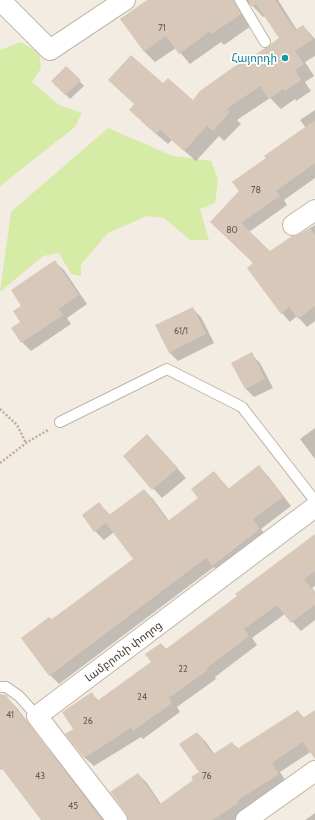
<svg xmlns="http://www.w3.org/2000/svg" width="315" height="820" font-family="Cabin,'Noto Sans Armenian',sans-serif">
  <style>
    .green { fill: #d5eba6 }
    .shadow { fill: #0003 }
    .building { fill: #d8c8b9 }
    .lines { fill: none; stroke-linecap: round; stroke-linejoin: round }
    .lane-casing { stroke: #c1b5a7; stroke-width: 12 }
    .street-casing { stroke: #c1b5a7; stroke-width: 22 }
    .path { stroke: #c2ac94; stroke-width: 2.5; stroke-dasharray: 2 2; stroke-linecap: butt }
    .lane { stroke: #fff; stroke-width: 10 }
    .street { stroke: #fff; stroke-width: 20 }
    .culture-dot { fill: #0f9aa8; stroke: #fff; stroke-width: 1.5 }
    .labels { text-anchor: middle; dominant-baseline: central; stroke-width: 3.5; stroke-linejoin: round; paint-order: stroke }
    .number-label { font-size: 9px; fill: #695e54 }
    .culture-label { font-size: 11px; fill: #0d838f; stroke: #fff; text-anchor: end }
    .street-label { font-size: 11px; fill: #443b32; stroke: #fff }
  </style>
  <rect width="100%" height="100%" fill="#f3ece2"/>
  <path class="green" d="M21 42 39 53 41 68 32 82 59 105 82 113 75 127 0 186V50Z
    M108 128 173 156 211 161 218 179 215 203 200 209 209 240H190L164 218 147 216 108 233 81 264V276L71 274 59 253 43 256 0 292 11 212Z"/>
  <path class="shadow" d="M149 0H278L297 30 303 26 315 39V56L305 62 314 76 305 82 311 91 296 101 295 99 281 109 270 98 237 120 241 124 224 141 219 136 196 161 172 140 168 144 141 121 163 84 193 101 244 64 269 48 281 38 266 16 263 17 251 4 247 5 251 26 224 45 221 42 190 64 176 48 155 62 144 51Z
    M66 67 84 86 70 99 52 81Z
    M315 110V178L284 200 287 205 249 232 270 252 315 225V321L307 327 297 316 290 322 282 313 255 263 220 231 240 191 267 158 306 128 300 120Z
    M55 262 64 270 87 304 67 318 71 324 31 351 22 342V306Z
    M192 308 201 317 214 343 178 361 169 352Z
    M251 354 260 363 273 388 254 397 246 389Z
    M315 428V459L300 439Z
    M147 435 186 478 162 498 124 456Z
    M259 467 268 476 291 506 261 529 268 538 221 574 214 567 59 684 50 675 52 621 134 559 114 532 104 540 95 531 99 503 110 515 144 490 153 499 169 521 199 498 214 472 229 489Z
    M315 543V586L312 588 315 592V620L301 631 285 614 252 638 257 645 215 677 216 679 177 707 180 712 143 739 141 737 94 766 85 758 67 734 74 729 92 694 99 701 152 663 161 644 167 650Z
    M6 697 17 708 49 751 57 759 104 820H42L3 768 0 770V702Z
    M297 711 305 719 315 711V755L312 751 280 772 287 783 235 820H138V774L147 783 161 804 195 781 200 772 197 733 206 742 215 755 232 743 239 749Z
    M315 813V820H305Z"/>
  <path class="building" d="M147 0H234L241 14 212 34 210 31 179 54 166 36 144 52 120 19Z
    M248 0H275L295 30 303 25 313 39 295 51 304 64 295 70 301 80 285 91 283 89 269 99 260 86 227 109 230 112 213 131 207 126 184 151 160 130 156 134 129 110 134 104 108 80 131 55 163 83 168 78 193 100 200 91 242 61 243 63 265 48 269 47 271 44 279 38 256 4 252 7Z
    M66 66 81 80 65 95 51 81Z
    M315 120V163L276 191 280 196 241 223 270 251 292 236 299 235 310 228 315 235V306L298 319 289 307 281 314 247 268 253 263 210 222 239 191 232 182 266 158 264 156Z
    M55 260 79 295 59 309 63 315 21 343 11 328 20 322 13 311 21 306 11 290Z
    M193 307 206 334 169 353 155 325Z
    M252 352 265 379 245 389 231 363Z
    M147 434 178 468 152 490 123 456Z
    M259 465 283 497 253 519 260 529 212 566 206 558 49 676 21 638 49 617 52 619 133 559 106 523 94 532 82 515 99 502 109 515 144 489 168 521 198 498 191 489 214 471 228 489Z
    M315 534V571L304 579 315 593V605L291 623 277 605 244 629 249 636 207 668 208 670 169 698 172 703 133 731 131 728 84 758 65 734 73 729 62 712 92 692 97 701 151 662 145 654 161 643 166 649 237 596 235 594Z
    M0 694 6 695 45 747 46 746 102 820H41L0 766Z
    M298 710 303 718 315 710V759L303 742 272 763 279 774 237 801 238 803 213 820H128L126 813 110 792 138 773 160 804 193 780 191 777 199 772 179 744 197 732 213 754 232 742 237 749Z"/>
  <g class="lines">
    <g class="lane-casing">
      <path id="lane" d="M240 0 265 42
        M60 422 167 369 242 407 315 501
        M0 687H6L19 696 37 716"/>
    </g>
    <g class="street-casing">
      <g id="street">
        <path d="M0 0 50 50 125 0"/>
        <path d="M293 225 315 210"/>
        <path id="s1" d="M117 820 37 716 315 507"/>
        <path d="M246 820 315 771"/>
      </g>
    </g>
    <path class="path" d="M0 409 17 425 26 443
      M0 463 26 443 48 430"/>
    <use href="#lane" class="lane"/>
    <use href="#street" class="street"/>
  </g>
  <circle class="culture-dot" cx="285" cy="58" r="4"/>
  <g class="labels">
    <g class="number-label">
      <text x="162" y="27">71</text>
      <text x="256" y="189">78</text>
      <text x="232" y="229">80</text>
      <text x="181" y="330">61/1</text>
      <text x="183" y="668">22</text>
      <text x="142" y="696">24</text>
      <text x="10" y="714">41</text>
      <text x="88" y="720">26</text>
      <text x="40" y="775">43</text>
      <text x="207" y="775">76</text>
      <text x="73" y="805">45</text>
    </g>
    <g class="culture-label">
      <text x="277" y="58">Հայորդի</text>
    </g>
    <g class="street-label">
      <text stroke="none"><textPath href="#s1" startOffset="239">Լամբրոնի փողոց</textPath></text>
    </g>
  </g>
</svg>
